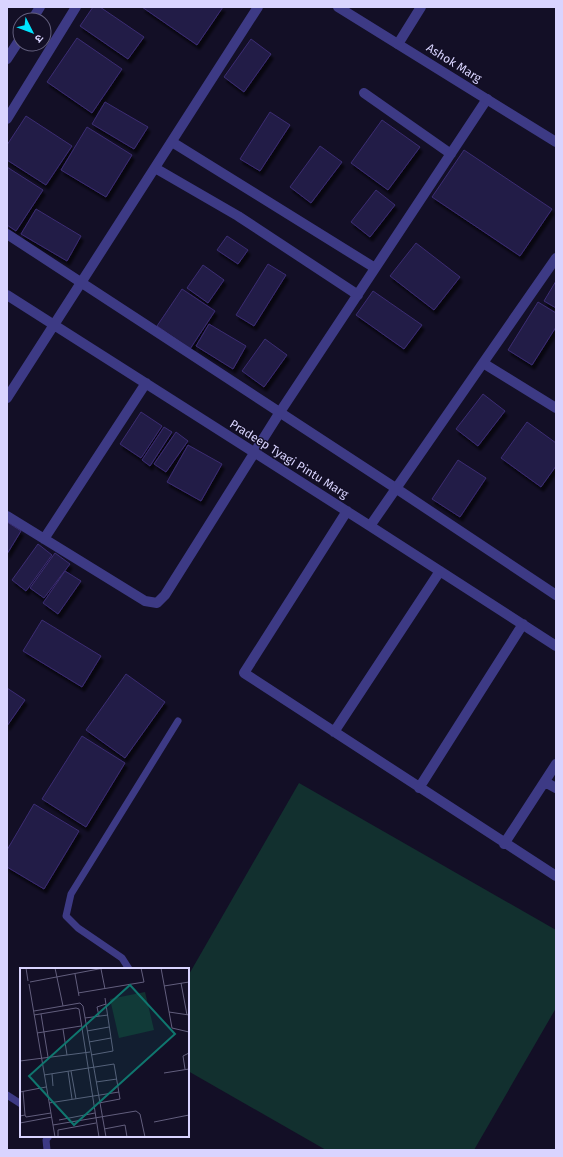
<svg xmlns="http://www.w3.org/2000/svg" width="563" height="1157" font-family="'Fira Sans','Noto Sans Devanagari',sans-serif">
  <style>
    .green { fill: #12302f }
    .building { fill: #241b47; stroke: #3b2d73; filter: url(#shadow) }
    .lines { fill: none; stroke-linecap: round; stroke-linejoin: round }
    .service { stroke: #3d3a85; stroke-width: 7 }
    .minor { stroke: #3d3a85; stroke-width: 10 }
    .tertiary { stroke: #3d3a85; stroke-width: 10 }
    .labels { text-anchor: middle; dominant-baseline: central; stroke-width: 3; stroke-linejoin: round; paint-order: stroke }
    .street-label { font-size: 12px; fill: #d9d4ff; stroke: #130f26 }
    .inset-road { fill: none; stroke: #625e7d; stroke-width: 1 }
    .view { fill: #0f766e; fill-opacity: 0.15; stroke: #0f766e; stroke-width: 2 }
    .inset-edge { fill: none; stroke: #d9d4ff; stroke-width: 2 }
  </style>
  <defs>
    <filter id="shadow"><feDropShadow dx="2.5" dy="4.5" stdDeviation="1" flood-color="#0009"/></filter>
  </defs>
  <rect width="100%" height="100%" fill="#130f26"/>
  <path class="green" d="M299 783 556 930V1008L474 1150H326L188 1071V976Z"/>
  <path class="building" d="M93 7H100L144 37 128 59 80 26Z
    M142 7H223L197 45Z
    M77 38 122 69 92 113 47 82Z
    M251 39 271 54 244 92 224 77Z
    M105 102 148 127 134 149 92 124Z
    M270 112 290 125 260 171 240 159Z
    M26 116 72 146 46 185 7 160V145Z
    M382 120 420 147 388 190 351 163Z
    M87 127 132 155 106 197 61 170Z
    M320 146 342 162 311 203 290 187Z
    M464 150 552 209 520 256 432 197Z
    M7 167 43 190 16 231 7 225Z
    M376 190 395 205 370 237 351 222Z
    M36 209 81 236 67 261 21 234Z
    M227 236 248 250 238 264 217 250Z
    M416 243 460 277 434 310 390 276Z
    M268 264 286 275 254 326 236 315Z
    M203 265 224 280 208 303 187 288Z
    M556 281V308L544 301Z
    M182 289 215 311 190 349 157 326Z
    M373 291 422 325 404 349 356 315Z
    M538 302 556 313V327L532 365 508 350Z
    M209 324 246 346 233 369 196 346Z
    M265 339 287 355 264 387 242 371Z
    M483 394 505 411 478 446 456 429Z
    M141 412 162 426 141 458 120 444Z
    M527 422 556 443V466L541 487 501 458Z
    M164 427 172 432 150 466 142 460Z
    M176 432 188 441 166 472 154 464Z
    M188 445 222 464 201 501 167 482Z
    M458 460 486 478 460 517 432 499Z
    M7 522 21 531 7 554Z
    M38 544 52 555 26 591 12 580Z
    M55 553 70 564 44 598 30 588Z
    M65 571 81 581 58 614 43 603Z
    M42 620 101 656 82 687 23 651Z
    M126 674 165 702 125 758 86 730Z
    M7 688 25 700 7 726Z
    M82 736 125 763 86 827 42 799Z
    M34 804 79 831 44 889 7 867V850Z"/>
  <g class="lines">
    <path class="service" d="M129 969 122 958 78 928 66 916 71 894 178 721
      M7 1095 21 1104
      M47 1150 46 1140 49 1136"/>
    <path class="minor" d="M32 20 40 7
      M398 44 421 7
      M7 59 20 39
      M364 93 451 154
      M7 119 76 7
      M172 142 375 268
      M155 168 238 216 358 295
      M7 234 397 489 556 595
      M556 258 483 363 556 408
      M7 295 370 526 556 646
      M7 398 258 7
      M347 511 244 673 556 876
      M7 516 145 601 157 603 165 595 280 412 487 99
      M370 526 483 363
      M44 539 146 383
      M334 732 440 571
      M545 782 556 788
      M419 788 523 624
      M504 844 556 764"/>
    <path class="tertiary" d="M338 7 556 142"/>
  </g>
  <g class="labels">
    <g class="street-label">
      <text transform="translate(454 63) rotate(32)">Ashok Marg</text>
      <text transform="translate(289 459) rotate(32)">Pradeep Tyagi Pintu Marg</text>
    </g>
  </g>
  <g transform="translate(20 968)">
    <rect width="169" height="169" fill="#130f26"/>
    <path d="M125 24 134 62 99 70 90 31Z" fill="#12302f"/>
    <path class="inset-road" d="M6 0 8 13M35 0 43 38M141 0 152 60 169 64M81 1 85 21M55 6 59 28M10 14 84 0M161 15 167 47M9 16 35 169M144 18 169 14M58 25 124 14 121 0M14 43 60 35 63 38 86 169M149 44 169 47M21 46 28 89M14 47 56 40 59 41 79 169M79 48 77 39 86 36M65 50 88 47M67 63 89 59M17 65 61 58M69 74 91 70M47 87 70 84M71 87 93 83 85 30M0 93 47 87 43 61M165 101 163 88 169 85M48 103 52 131M51 103 56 131M144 105 169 101M32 106 33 118M24 107 94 96 100 131 79 135M76 114 97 111M0 124 26 119M29 135 99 124M5 147 6 149 31 145M0 148 5 147 3 123M39 152 75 145M134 154 169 147M0 155 32 149M33 157 116 143 120 146 125 169M84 161 105 157 107 169M38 169V162L76 155"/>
    <path class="view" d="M110 17 155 66 54 157 9 108Z"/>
    <rect width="169" height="169" class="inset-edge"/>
  </g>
  <rect width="563" height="1157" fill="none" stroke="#d9d4ff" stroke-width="16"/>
  <g transform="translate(32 32) rotate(132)"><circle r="19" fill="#130f26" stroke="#625e7d"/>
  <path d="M0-3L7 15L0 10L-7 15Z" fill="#00e5ff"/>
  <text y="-6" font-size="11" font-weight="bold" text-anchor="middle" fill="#d9d4ff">उ</text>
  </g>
</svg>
